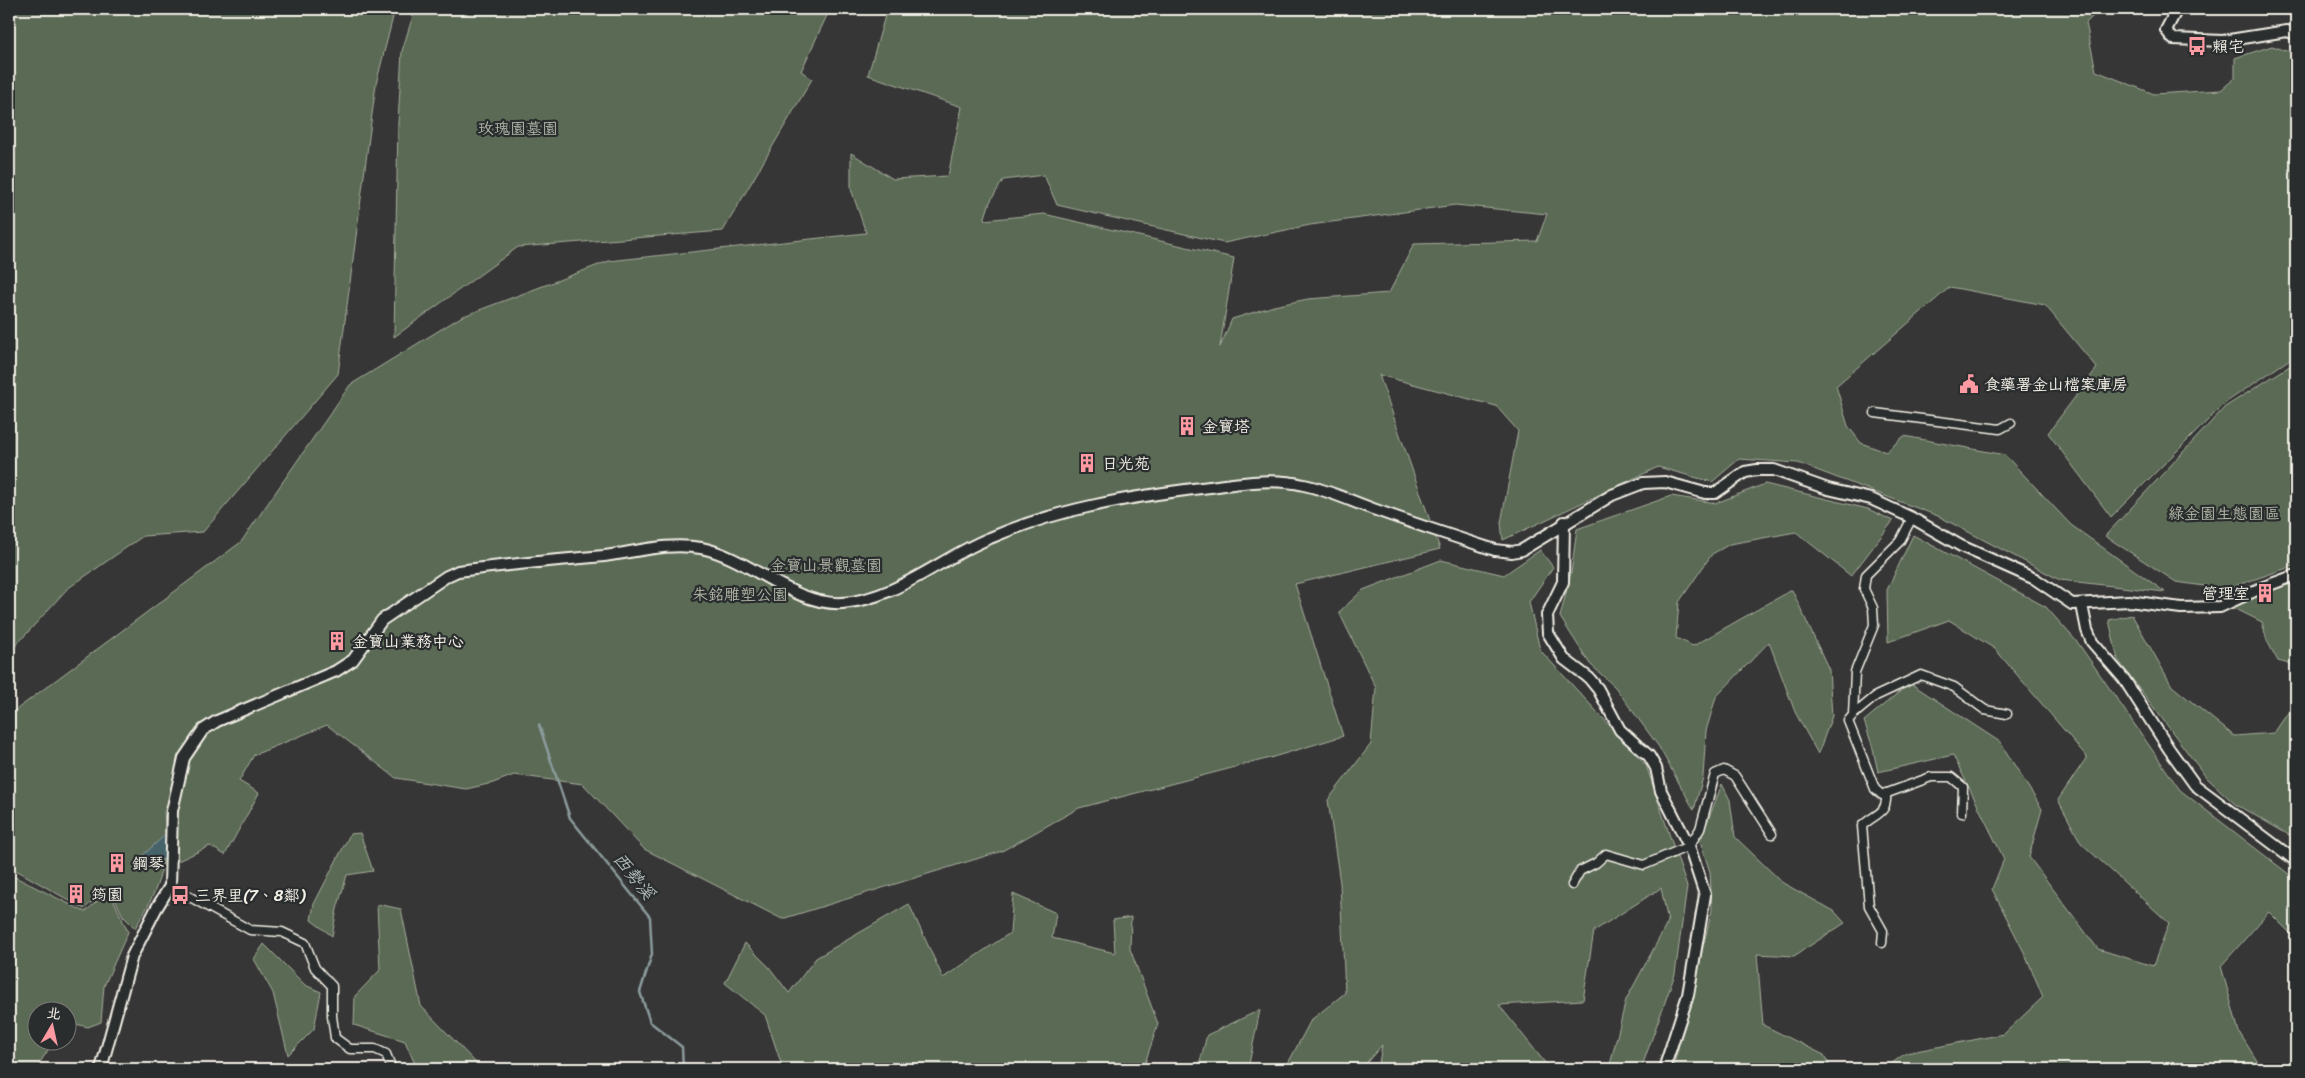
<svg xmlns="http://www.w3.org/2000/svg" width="2305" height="1078" font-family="Sriracha,'LXGW WenKai TC',sans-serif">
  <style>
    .green { fill: #5a6a54; stroke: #a7ae9e; fill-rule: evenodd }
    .water { fill: #47646b; stroke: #8c9c9d }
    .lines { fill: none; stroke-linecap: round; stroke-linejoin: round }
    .stream { stroke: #8c9c9d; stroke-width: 2.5 }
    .street-casing { stroke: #f4f1e8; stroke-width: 11 }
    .secondary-casing { stroke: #f4f1e8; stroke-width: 14 }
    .street { stroke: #2a2d2e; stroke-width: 8 }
    .secondary { stroke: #2a2d2e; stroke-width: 10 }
    .labels { text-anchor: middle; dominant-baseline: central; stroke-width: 4.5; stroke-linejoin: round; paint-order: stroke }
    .poi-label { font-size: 16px; fill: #f4f1e8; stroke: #2a2d2e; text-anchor: start }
    .park-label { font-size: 16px; fill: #afb4a5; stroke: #2a2d2e }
    .water-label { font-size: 18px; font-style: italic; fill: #afb9b6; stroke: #2a2d2e }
  </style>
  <rect width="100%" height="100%" fill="#373636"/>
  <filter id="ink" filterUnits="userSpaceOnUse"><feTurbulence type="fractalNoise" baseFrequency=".02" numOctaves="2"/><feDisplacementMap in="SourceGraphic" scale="10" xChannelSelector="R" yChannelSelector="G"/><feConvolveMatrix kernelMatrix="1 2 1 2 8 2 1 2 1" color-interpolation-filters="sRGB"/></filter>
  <g filter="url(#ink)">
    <path class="green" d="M9 9H395L376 84 338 374 203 532 143 536 67 589 9 653Z
      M415 9H830L801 71 812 79 723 231 518 247 394 337 398 123 402 51Z
      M887 9H2100L2086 23 2096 71 2154 94 2221 90 2235 78V58L2272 46 2296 54V355L2225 403 2111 517 2048 433 2097 368 2045 305 1950 287 1836 386 1848 426 1861 443 1886 452 1904 436 2005 455 2071 525 2165 592 2060 580 1938 516 1798 463 1739 459 1712 482 1658 467 1503 540 1501 523 1518 431 1496 406 1379 375 1440 549 1295 584 1343 736 1270 758 1079 808 1002 851 782 919 644 849 583 784 514 775 493 783 466 789 396 778 327 725 254 755 239 781 259 793 225 855 210 846 178 861 169 807 164 811C168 860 161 887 135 928L123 916 114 897 102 893 84 909 9 866V715L241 542 350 385 461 317 609 261 866 233 851 189V153L893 179 948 176 962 107 868 75ZM1044 175 1057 205 1224 243 1310 225 1455 205 1547 214 1537 241 1414 244 1389 293 1308 299 1274 306 1232 319 1220 347 1234 258 1044 214 984 220 990 202 1003 180Z
      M2296 362V565L2226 589 2176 582 2105 536 2225 407Z
      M1765 484 1868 509 1893 521 1851 576 1796 532 1730 544 1712 554 1679 602 1676 638 1693 646 1792 590 1829 670 1832 716 1818 754 1795 712 1769 642 1716 697 1706 731 1703 777 1694 810 1659 747 1615 687 1590 664 1560 617 1571 573 1577 529 1671 496 1716 503Z
      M1913 535 2046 607 2078 643 2180 790 2290 875 2296 885V939L2269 912 2221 966 2239 1032 2262 1069H1884L1906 1053 2004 1034 2043 997 2026 956 1992 889 2004 859 1953 755 1878 772 1872 745 1864 721 1910 683 2000 742 2042 809 2029 857 2098 949 2153 966 2169 923 2081 843 2058 800 2087 757 1995 649 1949 620 1888 642 1887 590Z
      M1540 550 1553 567 1529 602 1540 650 1646 765 1687 887 1675 974 1641 1069H1609L1626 1000 1668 922 1661 888 1594 931 1583 1000 1499 1005 1550 1069H1378L1382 1045 1361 1069H1285L1311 1020 1345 993 1340 883 1328 800 1371 744 1376 688 1339 612 1363 590 1441 560 1504 575Z
      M2296 580V666L2278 661 2267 641 2262 622 2232 607 2271 587Z
      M2132 615 2172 686 2234 736 2274 733 2296 701V839L2235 804 2206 777 2118 660 2109 620Z
      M1722 784 1730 800 1735 837 1783 883 1834 911 1845 923 1794 956 1757 954 1763 1025 1824 1055 1831 1069H1673L1712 910 1710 872 1700 841Z
      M360 833 373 871 347 875 337 909 332 936 311 920 314 904 350 834Z
      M9 874 85 912 103 896 113 899 128 932 104 986 101 1022 88 1027 68 1022V1010H38V1040L54 1041 39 1064 41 1069H9Z
      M1013 894 1056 913 1052 938 1115 953 1113 920 1131 917 1130 949 1158 1024 1143 1069H783L765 1015 725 983 745 943 769 967 789 993 816 958 909 904 943 978 1010 933Z
      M377 904 401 909 421 1006 476 1063 473 1069H417L405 1041 354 1025 355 996 380 970Z
      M264 944 305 985 321 992 314 1029 288 1055 273 993 254 959Z
      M1260 1010 1248 1069H1198L1207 1035Z"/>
    <path class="water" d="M166 834 165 860 142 856Z"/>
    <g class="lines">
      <path class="stream" d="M539 725 570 818 650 917 652 954 640 992 650 1022 682 1047 683 1069"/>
      <g class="street-casing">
        <path id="street" d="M1875 413 2000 429 2011 423
          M1912 518 1900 541 1866 575 1864 589 1873 608 1874 625 1855 672 1853 715 1848 721 1875 789 1882 795 1931 777H1951L1963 787 1962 813
          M1853 715 1876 696 1921 675 1954 687 1985 710 2007 714
          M1572 885 1580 871 1596 863 1606 854 1644 865 1689 846 1700 829 1715 774 1724 770 1735 776 1772 834
          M170 886 250 930 282 932 305 943 315 968 332 986V1016L335 1038 350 1049H375L386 1054 392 1069
          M1882 943 1883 931 1869 906 1862 826C1875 813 1888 815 1886 793"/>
      </g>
      <g class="secondary-casing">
        <path id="secondary" d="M2177 9 2166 30 2173 39 2223 41 2287 31 2296 34
          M1564 522 1563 582 1547 615 1548 633 1564 659 1589 678 1598 689 1620 730 1649 756 1656 768 1661 791 1689 846 1705 895 1688 995 1664 1069
          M2082 605 2087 630 2092 642 2124 679 2169 749 2195 785 2296 861
          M101 1069 132 956 156 909 170 886 172 811 184 758 203 730 217 721 336 671 353 660 382 620 447 576 458 571C506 565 555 560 604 556 636 552 669 542 701 548 749 557 793 606 842 603 897 599 940 558 990 538 1057 509 1129 497 1201 488 1235 484 1271 477 1304 485 1328 490 1353 502 1376 510 1415 524 1455 537 1495 550L1512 552 1522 550 1612 495 1643 483 1665 482 1705 493H1715L1745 472 1757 470H1774L1828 489 1871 499 1912 518 1961 546 2035 579 2072 604 2129 601 2181 608 2220 607 2261 588 2296 575"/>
      </g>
      <use href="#street" class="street"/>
      <use href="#secondary" class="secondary"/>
    </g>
  </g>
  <defs>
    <g id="bus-bare" transform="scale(1.5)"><path d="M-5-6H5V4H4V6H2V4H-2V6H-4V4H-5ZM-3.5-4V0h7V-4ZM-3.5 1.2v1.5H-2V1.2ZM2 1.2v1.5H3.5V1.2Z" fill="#ff9aa2" stroke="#2a2d2e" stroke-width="2.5" paint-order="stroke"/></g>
    <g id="civic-bare" transform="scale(1.5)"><path d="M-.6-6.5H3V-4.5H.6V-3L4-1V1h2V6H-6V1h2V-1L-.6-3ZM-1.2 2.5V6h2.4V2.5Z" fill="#ff9aa2" stroke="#2a2d2e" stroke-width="2.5" paint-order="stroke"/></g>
    <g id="building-bare" transform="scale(1.5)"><path d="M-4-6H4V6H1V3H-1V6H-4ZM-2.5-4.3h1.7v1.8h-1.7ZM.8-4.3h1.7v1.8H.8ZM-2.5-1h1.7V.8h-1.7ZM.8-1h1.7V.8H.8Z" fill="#ff9aa2" stroke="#2a2d2e" stroke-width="2.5" paint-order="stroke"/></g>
  </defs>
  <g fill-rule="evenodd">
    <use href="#bus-bare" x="2197" y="46"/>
    <use href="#civic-bare" x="1969" y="384"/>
    <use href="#building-bare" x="1187" y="426"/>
    <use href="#building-bare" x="1087" y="463"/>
    <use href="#building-bare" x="2265" y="593"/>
    <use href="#building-bare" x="337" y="641"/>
    <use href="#building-bare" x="117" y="863"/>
    <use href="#building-bare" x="76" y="894"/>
    <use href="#bus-bare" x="180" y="895"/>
  </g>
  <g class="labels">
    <g class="poi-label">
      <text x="2212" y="46">賴宅</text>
      <text x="1984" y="384">食藥署金山檔案庫房</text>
      <text x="1202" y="426">金寶塔</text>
      <text x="1102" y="463">日光苑</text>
      <text x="2250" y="593" text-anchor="end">管理室</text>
      <text x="352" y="641">金寶山業務中心</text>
      <text x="132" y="863">鋼琴</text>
      <text x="91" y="894">筠園</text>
      <text x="195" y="895">三界里(7、8鄰)</text>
    </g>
    <g class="park-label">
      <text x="518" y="128">玫瑰園墓園</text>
      <text x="2224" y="513">綠金園生態園區</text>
      <text x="826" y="565">金寶山景觀墓園</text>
      <text x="740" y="594">朱銘雕塑公園</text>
    </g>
    <g class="water-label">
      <text transform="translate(634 876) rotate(51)">西勢溪</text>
    </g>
  </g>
  <rect width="2305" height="1078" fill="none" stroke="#2a2d2e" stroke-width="30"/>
  <rect x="15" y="15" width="2275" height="1048" fill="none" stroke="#f4f1e8" stroke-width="2" filter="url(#ink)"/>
  <g transform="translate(52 1026) rotate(9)"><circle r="24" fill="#2a2d2e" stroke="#7b7b78"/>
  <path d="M0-4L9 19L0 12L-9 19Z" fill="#ff9aa2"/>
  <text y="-8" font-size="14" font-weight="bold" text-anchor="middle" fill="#f4f1e8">北</text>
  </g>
</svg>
